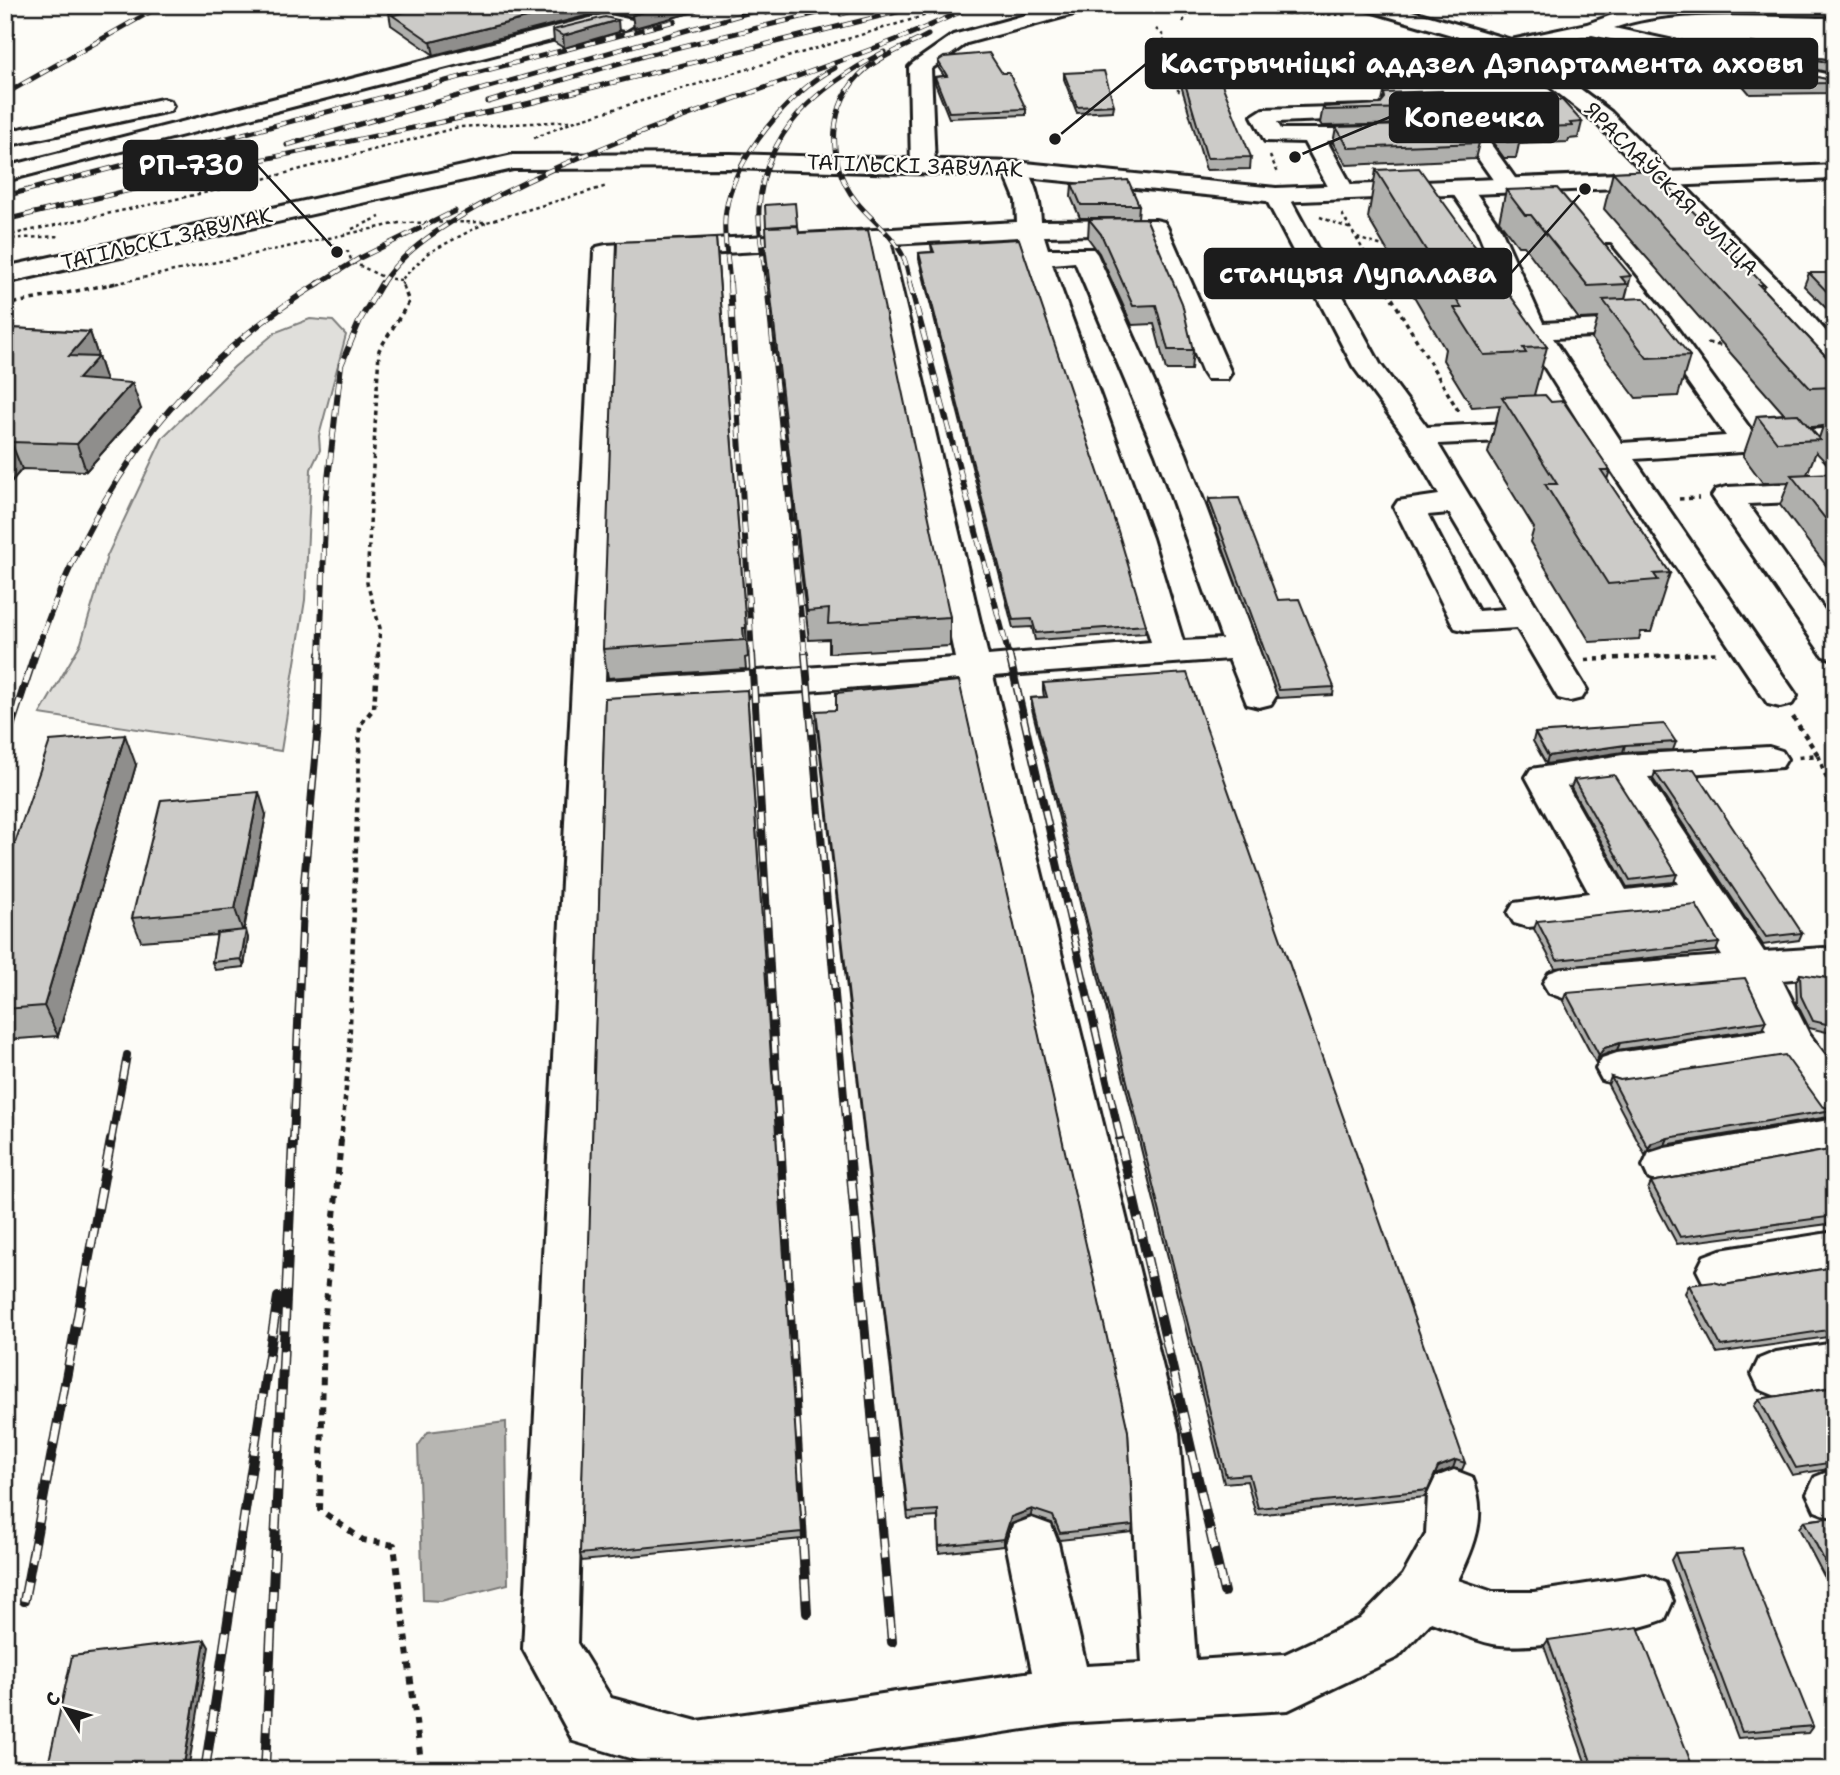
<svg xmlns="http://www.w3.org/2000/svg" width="1840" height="1775" font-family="'Shantell Sans',sans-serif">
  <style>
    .green { fill: #e0dfdb; stroke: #7e7e7c; stroke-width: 2 }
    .water { fill: #b7b6b2; stroke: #797876; stroke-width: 2 }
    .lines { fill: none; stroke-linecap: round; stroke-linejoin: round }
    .minor-casing { stroke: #1c1c1c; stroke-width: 6 }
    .major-casing { stroke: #1c1c1c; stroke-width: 6 }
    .path-far3 { stroke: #1c1c1c; stroke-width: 2.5; stroke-dasharray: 3.5 3.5; stroke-linecap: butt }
    .path-far2 { stroke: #1c1c1c; stroke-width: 3.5; stroke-dasharray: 4.5 4.5; stroke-linecap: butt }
    .path-far1 { stroke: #1c1c1c; stroke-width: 4.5; stroke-dasharray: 5 5; stroke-linecap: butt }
    .path { stroke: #1c1c1c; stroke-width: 6; stroke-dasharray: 7 7; stroke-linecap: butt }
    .minor { fill: #fdfcf7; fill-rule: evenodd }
    .major { fill: #fdfcf7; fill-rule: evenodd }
    .rail-far3-casing { stroke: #1c1c1c; stroke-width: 5 }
    .rail-far2-casing { stroke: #1c1c1c; stroke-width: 6 }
    .rail-far1-casing { stroke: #1c1c1c; stroke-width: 8 }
    .rail-casing { stroke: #1c1c1c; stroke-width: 10 }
    .rail-far3 { stroke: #fdfcf7; stroke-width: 3.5; stroke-dasharray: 10; stroke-linecap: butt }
    .rail-far2 { stroke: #fdfcf7; stroke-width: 4.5; stroke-dasharray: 12; stroke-linecap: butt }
    .rail-far1 { stroke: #fdfcf7; stroke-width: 5; stroke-dasharray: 16; stroke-linecap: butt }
    .rail { stroke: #fdfcf7; stroke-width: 7; stroke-dasharray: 20; stroke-linecap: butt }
    .wall { fill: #afafac; stroke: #1c1c1c; stroke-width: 2; fill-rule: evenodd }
    .shaded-wall { fill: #8f8e8c; stroke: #1c1c1c; stroke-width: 2 }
    .building { fill: #cccbc8; stroke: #1c1c1c; stroke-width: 2 }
    .labels { text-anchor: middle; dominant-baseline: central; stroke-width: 5; stroke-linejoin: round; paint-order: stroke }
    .far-street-label { font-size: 21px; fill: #1c1c1c; stroke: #fdfcf7 }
    .leader { fill: none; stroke: #1c1c1c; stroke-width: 2.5 }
    .callout-dot { fill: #1c1c1c; stroke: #fdfcf7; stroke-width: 2.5 }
    .callout { fill: #1c1c1c; stroke: #1c1c1c; stroke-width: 2.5 }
    .callout-label { font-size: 28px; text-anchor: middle; font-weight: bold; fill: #fff }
  </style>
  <rect width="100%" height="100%" fill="#fdfcf7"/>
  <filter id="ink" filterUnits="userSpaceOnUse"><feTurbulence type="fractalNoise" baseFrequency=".0143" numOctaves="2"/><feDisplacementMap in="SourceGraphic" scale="14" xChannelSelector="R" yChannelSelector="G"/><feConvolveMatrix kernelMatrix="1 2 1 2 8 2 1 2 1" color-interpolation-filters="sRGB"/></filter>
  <g filter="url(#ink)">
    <path class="green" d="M310 319 333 321 346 335 319 436 320 450 311 469 305 600 281 751 40 714 81 643 107 556 163 437 234 367 276 332Z"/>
    <path class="water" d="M506 1422 508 1584 441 1601 423 1600 418 1446 428 1432Z"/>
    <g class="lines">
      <g class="minor-casing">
        <path id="minor" d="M1062 5H1095L1092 9 967 43 931 69 935 166 931 171H915L911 166 909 67 913 63 953 35Z
          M1360 5H1392L1511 40 1587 24 1632 8 1656 5H1835V15C1771 15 1672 6 1614 28L1835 76V88L1592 35 1527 49 1611 112 1806 309 1835 342V367L1825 365 1788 321 1595 122 1503 50 1363 9Z
          M606 14 632 20 635 24 625 30 606 26 5 181V167Z
          M162 99 170 101 173 106 170 111 5 146V132Z
          M1369 106 1377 108 1380 113 1377 118 1277 122 1281 129H1343L1346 134 1343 139 1327 141 1355 192 1351 197H1335L1331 192 1304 142 1265 141 1252 116 1263 109Z
          M1474 130 1482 132 1517 181 1521 186 1517 191H1501L1463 137Z
          M1015 162 1023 164C1035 181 1040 201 1041 221L1155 220 1164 222 1167 227 1231 373 1227 379H1207L1203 373 1146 234 1044 236 1048 249H1093L1097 254 1186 454 1276 696 1271 704 1259 707 1247 704 1229 659 993 676 1179 1433 1196 1660 1285 1654 1360 1619 1403 1575 1426 1534 1428 1494 1436 1477 1454 1470 1472 1477C1488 1514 1475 1546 1458 1580L1493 1592H1534L1646 1575 1665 1583 1673 1601 1665 1619C1630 1633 1530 1651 1493 1644 1472 1640 1451 1629 1431 1622L1398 1657 1288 1710 1065 1723 749 1770H669L573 1741 523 1649 594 252 597 247 606 245 1017 222 1016 201 1003 169 1007 164ZM1019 237 1120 538 1151 642 988 656 891 244ZM866 245 870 250 955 658 605 681 618 259ZM1075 262 1156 454 1222 639 1183 641 1152 538 1052 264ZM959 679 1129 1433 1142 1663 1086 1666 1058 1543 1051 1525 1032 1518 1013 1525 1006 1543 1032 1672 697 1721 611 1698 577 1643 604 703 808 691Z
          M1461 181 1469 183 1501 229 1543 323 1642 318 1589 251 1592 246H1610L1670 319 1754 434 1835 428V446L1634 459 1797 696 1792 704 1780 707 1768 704 1582 427 1514 319 1477 229 1449 188 1453 183ZM1653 333 1726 436 1622 443 1553 338Z
          M1276 188 1284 190 1288 195 1380 364 1427 427 1547 421 1557 424 1561 430 1557 436 1547 439 1438 444 1587 690 1582 698 1570 701 1558 698 1517 628 1467 631 1455 628 1451 621 1394 507 1398 501 1439 495 1406 438 1353 366 1264 195 1268 190ZM1449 513 1506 609 1478 611 1428 515Z
          M1835 482V500L1748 504 1835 625V659L1823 656 1712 496 1716 490 1727 487Z
          M1769 747 1782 751 1787 759 1782 767 1648 777 1764 952 1824 948 1835 950V979L1824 976 1782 980 1809 1034 1835 1068V1117L1820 1112 1782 1060 1617 1085 1602 1080 1596 1069 1602 1058 1617 1053 1766 1031 1743 983 1563 998 1549 993 1543 983 1549 973 1563 968 1722 956 1694 910 1528 927 1514 923 1508 913 1514 903 1589 893 1526 777 1531 769 1623 755ZM1613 780 1678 884 1626 890 1567 786Z
          M1835 1119V1153L1665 1184 1649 1179 1643 1166 1649 1153 1665 1148Z
          M1835 1232V1270L1720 1290 1704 1284 1697 1270 1704 1256 1720 1250Z
          M1835 1343V1385L1776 1396 1759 1389 1752 1374 1759 1359 1776 1352Z
          M1835 1469V1517L1833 1518 1815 1511 1807 1494 1815 1477Z"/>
      </g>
      <g class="major-casing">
        <path id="major" d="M731 154 1015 162 1276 188 1835 165V179L1276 202 1015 176 731 168 513 169 5 283V267L513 155Z"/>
      </g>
      <path class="path-far3" d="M1237 12 1348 15
        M1183 22 1191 5
        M1156 29 1164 36 1161 71 1179 91 1188 95
        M534 138 575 121 960 5
        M1270 156 1278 173
        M1342 214 1384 285
        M1320 217 1351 229
        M352 229 380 217
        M5 236 245 184 459 127 569 121
        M321 238 348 252 352 262 385 278 401 280
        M1357 238 1389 248
        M5 239 60 236
        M109 285 399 223 487 222 607 186
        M403 285 401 280 428 253 487 222"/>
      <path class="path-far2" d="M1383 283 1459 412
        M5 305 117 283
        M1707 343 1726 346
        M1679 499 1699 498
        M378 656 380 628 367 583 379 350 409 302 402 283
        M1657 656 1717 653"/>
      <path class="path-far1" d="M1585 660 1690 654
        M1793 717 1818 755 1798 757
        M1818 755 1835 799
        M1827 933V928L1835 922
        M341 1142 349 1056 360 725 374 708 378 654"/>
      <path class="path" d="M341 1140 324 1326 320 1510 363 1540 394 1545 422 1770"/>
      <use href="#minor" class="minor"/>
      <use href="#major" class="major"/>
      <g class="rail-far3-casing">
        <path id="rail-far3" d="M766 13 792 5
          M841 14 874 5
          M5 94 162 5
          M488 102 647 55 850 5
          M287 145 775 5
          M5 196 675 21
          M5 220 222 168 522 105 925 5
          M316 285 360 258 455 211
          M381 285C403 249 448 223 484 203 616 132 759 94 898 39 924 29 950 16 976 5
          M730 285C729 262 722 233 726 210 734 158 790 91 835 68
          M767 285C764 261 758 234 759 209 764 130 819 86 884 52
          M911 285C908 275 907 263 902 254 891 233 870 219 856 201 825 162 827 101 866 69 885 54 908 46 928 35"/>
      </g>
      <g class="rail-far2-casing">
        <path id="rail-far2" d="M730 283 752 656
          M767 283 805 656
          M910 283 1009 656
          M35 656C90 496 172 374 319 283
          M320 656 326 497 341 365 360 320 382 283"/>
      </g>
      <g class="rail-far1-casing">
        <path id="rail-far1" d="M752 654 780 1142
          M805 654 848 1142
          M1009 654 1121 1142
          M5 745 35 654
          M5 767 7 739
          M111 1142 127 1055
          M293 1142 304 883 318 725 320 654"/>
      </g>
      <g class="rail-casing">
        <path id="rail" d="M780 1140 807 1613
          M848 1140 892 1642
          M1120 1140 1224 1592
          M24 1601 111 1140
          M205 1770 278 1297
          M265 1770 293 1140"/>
      </g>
      <use href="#rail-far3" class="rail-far3"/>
      <use href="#rail-far2" class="rail-far2"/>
      <use href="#rail-far1" class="rail-far1"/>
      <use href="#rail" class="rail"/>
    </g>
    <path class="wall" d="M541 5H720L634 28 633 17 605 11 434 55 391 25 389 13 394 15 531 8Z
      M553 30 619 32 564 48 554 42Z
      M1752 43 1780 49 1776 60 1748 54Z
      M1799 56 1835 60V74L1796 65Z
      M1730 58 1835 81V93L1750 94 1727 67Z
      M938 61 1002 73 1026 109V115L949 118 935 83V77L944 76 938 67Z
      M1179 63 1251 157 1250 169 1206 170 1178 75Z
      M1064 73 1114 105 1113 111 1077 113 1064 79Z
      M1384 93 1450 102 1582 122 1578 138 1569 139 1568 142 1519 144 1516 158H1504L1484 130 1475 127 1470 130 1479 143 1475 159 1347 165 1333 143 1336 127 1411 124 1322 126 1320 123 1323 107 1380 104 1382 102Z
      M1376 170 1547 347 1534 395 1551 402 1610 470 1607 480 1670 573 1651 632H1641L1639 639 1590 642 1530 542 1534 528 1488 453 1500 405 1472 407 1443 360 1445 349 1368 218Z
      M1613 172 1764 285 1763 289 1835 366V472L1816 452 1807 474H1835V577L1780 505 1789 482 1763 483 1743 456 1757 416 1784 414 1604 209ZM1823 426 1819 438 1809 427H1813Z
      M1072 184 1139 205 1138 218H1080L1071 197Z
      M1506 190 1631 276 1625 299 1690 356 1678 396 1636 398 1592 339 1598 318 1579 319 1524 246H1518L1499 221Z
      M1089 219 1193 350 1191 370H1166L1154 324 1132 325 1099 253 1088 238Z
      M797 226 799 233 950 617V646L829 653V639L809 640 766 271 765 245H767Z
      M716 238 748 657 745 658 746 669 608 678 603 649Z
      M931 244 1146 625 1145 633 1035 640 1032 627 1013 628 919 259V253L932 252Z
      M1809 273H1835V317L1804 286Z
      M9 328 90 332 106 381 141 409 86 471 22 469 5 489Z
      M1209 499 1334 687 1333 695 1278 698 1208 507Z
      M1043 683 1465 1463 1462 1470 1453 1468 1435 1475 1425 1497 1256 1515 1247 1481 1224 1483 1031 705V698L1044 697 1043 690Z
      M747 690 802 1539 582 1561 580 1554Z
      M816 719 1133 1525 1132 1532 1060 1540 1052 1523 1031 1516 1011 1524 1004 1546 939 1553 938 1517 908 1519Z
      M1535 733 1676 742 1673 750 1623 752 1546 764 1533 741Z
      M136 765 58 1036 5 1040V872Z
      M1655 772 1802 933 1799 940 1763 945 1653 779Z
      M1574 780 1677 874 1674 882 1627 887 1571 788Z
      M266 815 244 930 248 938 244 967 215 970 212 962 217 935 141 941 132 918Z
      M1537 921 1719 943 1716 951 1555 968 1534 929Z
      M1800 974 1835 981V1034L1809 1028 1797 1004 1796 981Z
      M1566 993 1766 1021 1762 1029 1617 1050 1601 1056 1596 1063 1563 1001Z
      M1611 1077 1620 1080 1822 1106 1832 1110 1828 1117 1665 1145 1648 1151 1645 1155 1608 1085Z
      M1835 1149V1223L1677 1244 1648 1190 1651 1182Z
      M1835 1267V1336L1717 1353 1685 1293 1689 1285H1724Z
      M1835 1387V1468L1792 1475 1754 1406 1759 1399Z
      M1835 1517V1597L1799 1528 1804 1521Z
      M1675 1553 1813 1726 1808 1733 1738 1738 1671 1560Z
      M1548 1640 1694 1770H1588L1544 1646Z"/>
    <path class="shaded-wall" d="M578 5H605V11L434 55 431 42Z
      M670 5H720L634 28 632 15Z
      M618 20 619 32 564 48 563 36Z
      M1478 111 1475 127 1460 136 1464 120Z
      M90 332 107 384 87 405 69 356Z
      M132 383 141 409 86 471 77 444Z
      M11 442 22 469 5 489V449Z
      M125 735 136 765 58 1036 44 1006Z
      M1625 745 1623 752 1546 764 1548 756Z
      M259 792 266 815 243 932 235 909Z
      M246 930 248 938 244 967 241 959Z
      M1620 1043 1617 1050 1601 1056 1596 1063 1599 1055 1604 1048Z
      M1668 1138 1665 1145 1648 1151 1645 1155 1652 1143Z
      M1456 1460 1453 1468 1435 1475 1425 1497 1438 1467Z
      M1032 1509 1031 1516 1011 1524 1004 1546V1539L1011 1517Z
      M205 1640 209 1647 188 1770H183Z"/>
    <path class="building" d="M429 5H527L531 8 541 5H578L431 42 389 13 394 15Z
      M632 5H670L632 15 636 12Z
      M605 17 618 20 563 36 553 30Z
      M989 53 1002 73H1009L1026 109 949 112 935 77 947 76 938 61 944 57Z
      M1799 56 1835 60V64Z
      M1730 58 1835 81V83L1753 84Z
      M1209 62 1219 77 1251 157 1207 158 1179 63Z
      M1104 71 1114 105 1077 107 1064 73Z
      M1442 91 1450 102 1562 100 1582 122 1570 123 1572 126 1510 128 1520 141 1507 142 1488 114 1478 111 1464 120 1479 143 1349 148 1336 127 1408 125 1418 122 1421 114 1416 108 1325 110 1323 107 1380 104 1385 98 1384 93Z
      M1419 168 1547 347 1523 348 1526 353 1484 355 1454 308H1462L1376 170Z
      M1653 170 1764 285H1759L1835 366V387L1810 388 1613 172Z
      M1128 180 1139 205H1081L1072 184Z
      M1557 188 1631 276 1621 277 1627 284 1588 286 1531 215H1525L1506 190Z
      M795 203 797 225 766 227 765 205Z
      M1146 218 1182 303 1193 350H1168L1156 305 1133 306 1101 234 1089 219Z
      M798 226 799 233 868 230 950 617 828 624 829 609 807 611 765 245H767L766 227Z
      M716 238 746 628H743L744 640 603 649 617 242Z
      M1019 239 1118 531 1146 625 1036 633 1032 619 1013 620 919 253 934 252 931 244Z
      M1809 273H1835V300Z
      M1644 298 1690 356 1647 358 1603 300Z
      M9 328 90 332 69 356 98 357 78 379 132 383 77 444 11 442 5 449V332Z
      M1545 395 1551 402 1563 401 1610 470H1601L1670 573 1654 574 1658 580 1608 584 1545 484H1557L1502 397Z
      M1835 409V416L1829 410Z
      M1798 414 1820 440 1777 442 1757 416Z
      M1834 473 1835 474V531L1791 475Z
      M1239 498 1278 600 1299 599 1334 687 1279 690 1209 499Z
      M1187 673 1465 1463 1456 1460 1438 1467 1428 1490 1258 1508 1249 1474 1226 1476 1031 698 1047 697 1043 683Z
      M959 681 1128 1431 1133 1525 1060 1533 1053 1516 1032 1509 1011 1517 1004 1539 939 1546 938 1510 908 1512 816 711 836 710V693Z
      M747 690 802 1532 580 1554 605 698Z
      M1664 724 1676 742 1625 745 1548 756 1535 733Z
      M125 735 44 1006 5 1009V872L50 741Z
      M1694 769 1802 933 1766 937 1655 772Z
      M1614 775 1677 874 1630 880 1574 780Z
      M259 792 235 909 132 918 161 800Z
      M1696 905 1719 943 1557 960 1537 921Z
      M246 930 241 959 212 962 217 933Z
      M1800 974 1833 979 1835 981V1026L1813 1021 1801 996Z
      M1745 978 1766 1021 1620 1043 1604 1048 1599 1055 1566 993Z
      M1785 1055 1822 1106 1832 1110 1668 1138 1652 1143 1648 1148 1611 1077 1620 1080Z
      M1835 1149V1216L1680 1237 1651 1182Z
      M1835 1267V1329L1721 1346 1689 1285 1714 1282 1724 1285Z
      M1835 1387V1462L1796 1468 1759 1399Z
      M1835 1517V1581L1804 1521Z
      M1742 1549 1813 1726 1742 1732 1675 1553Z
      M1638 1627 1694 1770H1594L1548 1640Z
      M205 1640 183 1770H47L72 1656Z"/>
  </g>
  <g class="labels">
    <g class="far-street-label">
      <text transform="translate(915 166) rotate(2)">ТАГІЛЬСКІ ЗАВУЛАК</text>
      <text transform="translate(1671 189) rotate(45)">ЯРАСЛАЎСКАЯ ВУЛІЦА</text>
      <text transform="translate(167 239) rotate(-13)">ТАГІЛЬСКІ ЗАВУЛАК</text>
    </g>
  </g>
  <path class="leader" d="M1055 139L1146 64M1295 157L1390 117M337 252L257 165M1585 189L1511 273"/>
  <g class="callout-dot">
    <circle cx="1055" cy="139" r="7"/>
    <circle cx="1295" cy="157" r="7"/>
    <circle cx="337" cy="252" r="7"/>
    <circle cx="1585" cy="189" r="7"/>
  </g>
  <g class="callout">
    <rect x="1146" y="39" width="671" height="49" rx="7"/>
    <rect x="1390" y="93" width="168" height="49" rx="7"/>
    <rect x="124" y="141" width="133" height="49" rx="7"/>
    <rect x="1205" y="249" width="306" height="49" rx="7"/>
  </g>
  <g class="callout-label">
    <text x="1482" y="73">Кастрычніцкі аддзел Дэпартамента аховы</text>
    <text x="1474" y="127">Копеечка</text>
    <text x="191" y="175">РП-730</text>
    <text x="1358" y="283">станцыя Лупалава</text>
  </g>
  <rect width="1840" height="1775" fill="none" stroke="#fdfcf7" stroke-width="28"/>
  <rect x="14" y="14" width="1812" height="1747" fill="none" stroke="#1c1c1c" stroke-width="2.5" filter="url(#ink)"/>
  <g transform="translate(66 1709) rotate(307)" stroke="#fdfcf7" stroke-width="5" paint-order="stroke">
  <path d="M0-5L12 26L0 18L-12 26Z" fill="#1c1c1c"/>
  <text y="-10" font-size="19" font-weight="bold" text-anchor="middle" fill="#1c1c1c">С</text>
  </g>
</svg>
